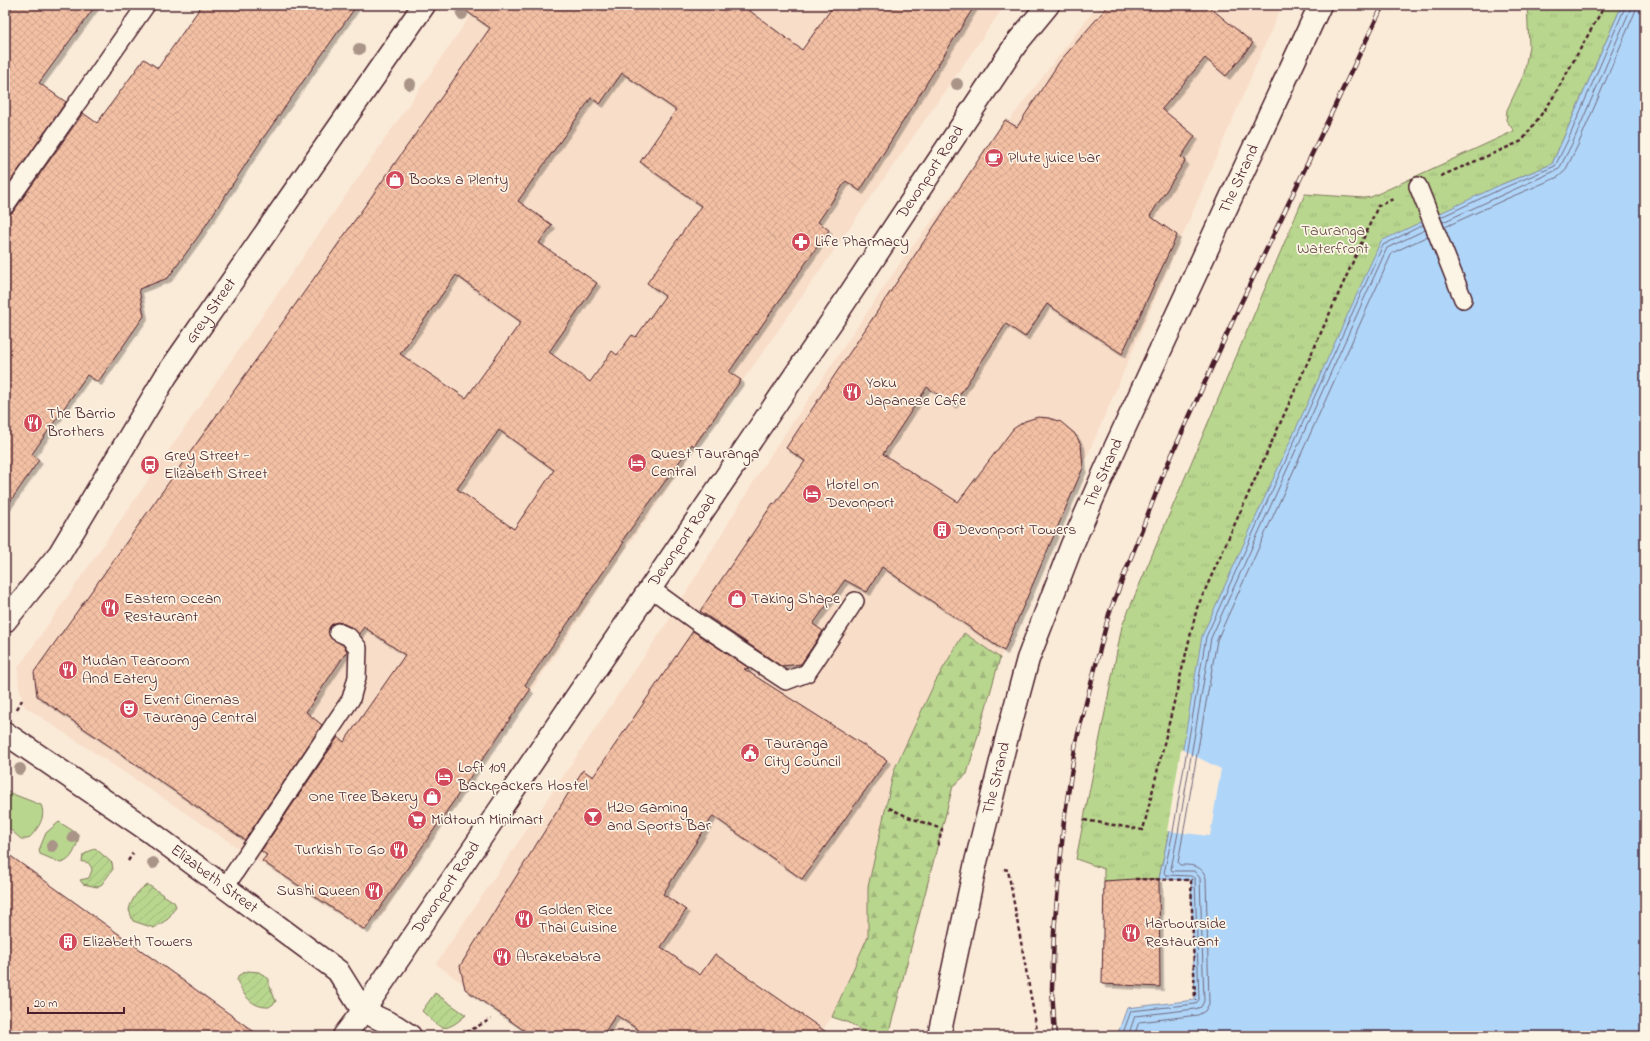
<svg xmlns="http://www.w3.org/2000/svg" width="1650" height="1041" font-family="'Indie Flower',sans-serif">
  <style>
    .built { fill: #f8ddc8 }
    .grass { fill: #b8d68e; stroke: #817a5c }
    .forest { fill: url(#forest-firs); stroke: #817a5c }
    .park { fill: url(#park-tufts); stroke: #817a5c }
    .garden { fill: url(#garden-furrows); stroke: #817a5c }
    .water { fill: #afd6f9; stroke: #878da7 }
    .pier { fill: #faead8 }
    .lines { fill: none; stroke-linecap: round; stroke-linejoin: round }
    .shore { stroke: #72687d; stroke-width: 1 }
    .building { fill: url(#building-cross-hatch); stroke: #4a1f2b; fill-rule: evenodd; filter: url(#shadow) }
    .service-casing { stroke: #4a1f2b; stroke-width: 20 }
    .minor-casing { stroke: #4a1f2b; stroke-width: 25 }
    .secondary-casing { stroke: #4a1f2b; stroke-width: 25 }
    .path { stroke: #4a1f2b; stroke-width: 2.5; stroke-dasharray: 4 3; stroke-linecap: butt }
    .service { stroke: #fcf5e5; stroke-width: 17 }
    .minor { stroke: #fcf5e5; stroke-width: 22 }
    .secondary { stroke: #fcf5e5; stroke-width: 22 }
    .rail-casing { stroke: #4a1f2b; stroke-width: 4.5 }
    .rail { stroke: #fcf5e5; stroke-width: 3; stroke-dasharray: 9; stroke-linecap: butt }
    .tree { fill: #a99487 }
    .labels { text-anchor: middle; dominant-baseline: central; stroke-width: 3.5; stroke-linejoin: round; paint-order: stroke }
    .poi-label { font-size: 16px; fill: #4a1f2b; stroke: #fcf5e5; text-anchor: start }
    .street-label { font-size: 16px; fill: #4a1f2b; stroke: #fcf5e5 }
    .park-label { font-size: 16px; fill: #664d44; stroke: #fcf5e5 }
  </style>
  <defs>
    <pattern id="forest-firs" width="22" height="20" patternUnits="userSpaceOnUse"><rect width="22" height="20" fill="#b8d68e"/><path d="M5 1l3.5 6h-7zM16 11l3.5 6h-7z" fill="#a0b77b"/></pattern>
    <pattern id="park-tufts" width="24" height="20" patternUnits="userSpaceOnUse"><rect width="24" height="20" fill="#b8d68e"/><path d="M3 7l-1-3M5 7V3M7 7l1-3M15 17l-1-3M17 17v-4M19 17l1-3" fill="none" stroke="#a0b77b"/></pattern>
    <pattern id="garden-furrows" width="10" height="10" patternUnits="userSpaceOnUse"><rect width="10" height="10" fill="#b8d68e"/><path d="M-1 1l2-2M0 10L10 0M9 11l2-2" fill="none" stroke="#a0b77b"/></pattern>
    <pattern id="building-cross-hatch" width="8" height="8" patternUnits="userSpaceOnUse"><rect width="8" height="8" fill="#f3c0a4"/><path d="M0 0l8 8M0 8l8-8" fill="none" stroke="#d2a58d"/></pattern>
    <filter id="shadow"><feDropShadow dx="3.5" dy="3.5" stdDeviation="0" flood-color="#0004"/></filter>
  </defs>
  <rect width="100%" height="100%" fill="#faead8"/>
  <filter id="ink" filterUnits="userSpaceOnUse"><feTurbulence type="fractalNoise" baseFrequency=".025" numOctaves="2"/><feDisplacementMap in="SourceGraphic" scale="8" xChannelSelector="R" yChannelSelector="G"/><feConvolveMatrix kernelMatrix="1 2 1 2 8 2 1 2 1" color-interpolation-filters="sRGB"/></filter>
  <g filter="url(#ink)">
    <path class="built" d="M478 5H1005L629 544 383 913 364 931 24 706 19 686 18 668Z
      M1098 5H1282L1000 658 964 633 935 682 892 772 868 887V936L832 1017 818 1036H535L436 964 673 614 762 468 903 259Z"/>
    <path class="grass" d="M5 791 41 805C47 818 36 831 28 839H21L5 825Z
      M59 822 78 834 79 837C76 847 73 860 61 863L40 854 39 850 46 833Z"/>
    <path class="forest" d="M964 633 1000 658 967 774 953 786 888 1036H870L850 1023 832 1017 868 936V887L894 770 935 682Z"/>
    <path class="park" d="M1527 5H1622L1552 164 1500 185 1169 831 1159 879 1104 881V869L1076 859 1122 626 1305 194 1364 198 1371 197 1514 131 1506 120 1507 110 1524 74 1529 46Z"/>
    <path class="garden" d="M95 848 112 863 113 869 102 884 97 887 83 884 80 880 89 878 92 870C91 865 88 861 82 862L83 855Z
      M148 885 174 902 176 906 168 919 154 928 133 921 129 910C131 900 139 888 148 885Z
      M248 971 259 972 269 979V984L276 1002 269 1007C252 1008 242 994 237 980L239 975Z
      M435 993 466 1015C443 1035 441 1029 422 1011Z"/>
    <path class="water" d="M1622 5H1645V1036H1117L1127 1008 1195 1000 1191 880 1159 879 1169 831 1202 636 1381 241 1500 185 1552 164Z"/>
    <path class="pier" d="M1181 749 1221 769 1210 836 1167 831Z"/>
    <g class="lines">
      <path class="shore" d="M1441 217 1501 189 1555 166 1568 140 1626 5
        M1443 222 1559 169 1573 142 1630 10 1631 5
        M1445 227 1506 199 1558 177 1565 171 1578 145 1635 12 1637 5
        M1122 1036 1131 1011 1195 1004 1199 1000 1195 879 1191 876 1166 875 1164 873 1173 832 1206 637 1383 245 1423 225
        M1128 1036 1135 1016 1195 1009 1201 1007 1204 1001 1200 878 1194 871H1172L1171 869 1178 833 1211 638 1387 248 1425 230
        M1134 1036 1139 1022 1198 1015 1205 1011 1209 1004 1206 878C1202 865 1192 865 1180 865L1178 863 1217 640 1392 253 1428 236"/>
    </g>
    <path class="building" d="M14 5H96L39 83 66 102 5 189V17Z
      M202 5H357L261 141 200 234 168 278 139 289 144 316 98 382 87 375 32 454 39 460 5 509V216L13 212 83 113 97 123 144 59 158 68Z
      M458 5H742L802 50 834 5H975L860 191 846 181 818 222 829 230 729 372 741 380 694 446 692 444 622 541 624 542 595 584 525 685 530 690 365 930 262 861 267 855 261 851 338 737 344 742 405 655 364 627 359 634 353 628 342 623 337 622 332 624 329 628 330 637 343 645 347 651 306 712 322 725 245 840 37 696 34 672 317 274 490 28ZM622 73 676 110 640 162 701 206 647 283 665 296 636 337 632 335 617 355 612 351 590 382 549 352 597 283 539 243 552 225 518 201 591 98 600 104ZM456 275 521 322 466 398 400 354ZM499 430 554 470 514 529 457 489Z
      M1109 5H1207L1253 43 1226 76 1205 58 1162 109 1195 136 1181 157 1185 161 1150 216 1177 235 1122 354 1047 304 1025 337 1006 324 953 405 927 387 883 454 958 502 1013 429 1025 421 1038 417 1049 418 1061 422 1074 433 1081 444 1083 468 1004 651 882 567 867 592 845 580 813 624 823 631 801 664 781 666 700 611 773 503 775 504 805 461 786 448 1005 120 1017 127 1060 61Z
      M693 631 749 668 744 669 887 760 802 879 713 816 663 894 686 910 661 947 700 975 715 954 832 1036H648L616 1015 602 1036H532L465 989 460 966 583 770 593 777Z
      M5 852 260 1036H5Z
      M1135 879H1159L1160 987 1102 984 1104 881Z"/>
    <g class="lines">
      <g class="service-casing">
        <path id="service" d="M1418 186 1463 299
          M5 206 146 5
          M650 588 694 620 786 681 807 673 855 601
          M225 887 351 699 357 677 358 648 349 637 338 632"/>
      </g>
      <g class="minor-casing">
        <g id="minor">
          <path id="s1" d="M5 621 60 553 166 376 424 5"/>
          <path id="s2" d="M410 1036 395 1026 363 1011 832 321 1016 44 1048 5"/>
          <path id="s3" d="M939 1036 976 862 1007 737 1028 659 1072 545 1116 446 1320 5"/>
        </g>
      </g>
      <g class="secondary-casing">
        <g id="secondary">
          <path id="s4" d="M5 733 149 831 338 971 363 1011 344 1036"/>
        </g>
      </g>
      <path class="path" d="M1441 176 1522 141 1551 101 1605 5
        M17 709 22 700
        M889 808 908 817 942 829 938 846
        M1084 820 1143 830 1197 608 1378 206 1395 198
        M128 861 133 853
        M1004 869 1008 870 1038 1036
        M1135 879 1191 880 1195 1000
        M460 1036 491 1019"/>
      <use href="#service" class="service"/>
      <use href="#minor" class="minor"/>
      <use href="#secondary" class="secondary"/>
      <g class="rail-casing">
        <path id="rail" d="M1055 1036 1052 989 1054 932 1064 820 1076 742 1109 614 1165 470 1240 305 1383 5"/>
      </g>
      <use href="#rail" class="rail"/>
    </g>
    <g class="tree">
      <circle cx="462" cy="14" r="6"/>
      <circle cx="359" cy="49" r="6"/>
      <circle cx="410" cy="84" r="6"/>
      <circle cx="957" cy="84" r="6"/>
      <circle cx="20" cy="769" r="6"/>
      <circle cx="73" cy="837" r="6"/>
      <circle cx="52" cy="846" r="6"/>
      <circle cx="153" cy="863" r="6"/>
    </g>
  </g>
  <defs>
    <g id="cafe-disc" transform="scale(1)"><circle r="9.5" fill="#d1495b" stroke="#fcf5e5"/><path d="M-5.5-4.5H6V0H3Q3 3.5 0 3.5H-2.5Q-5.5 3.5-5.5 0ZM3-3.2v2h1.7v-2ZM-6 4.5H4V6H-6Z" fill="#fff"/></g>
    <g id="shop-disc" transform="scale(1)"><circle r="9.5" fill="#d1495b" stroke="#fcf5e5"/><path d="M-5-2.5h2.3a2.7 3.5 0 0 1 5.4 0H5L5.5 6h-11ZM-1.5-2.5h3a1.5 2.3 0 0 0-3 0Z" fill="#fff"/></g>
    <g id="pharmacy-disc" transform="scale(1)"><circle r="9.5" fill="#d1495b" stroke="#fcf5e5"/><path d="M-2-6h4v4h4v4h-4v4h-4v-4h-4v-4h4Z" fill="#fff"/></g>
    <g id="restaurant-disc" transform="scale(1)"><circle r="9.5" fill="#d1495b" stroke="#fcf5e5"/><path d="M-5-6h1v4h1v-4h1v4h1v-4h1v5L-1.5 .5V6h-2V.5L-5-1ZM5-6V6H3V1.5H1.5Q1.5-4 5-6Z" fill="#fff"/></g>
    <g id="hotel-disc" transform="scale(1)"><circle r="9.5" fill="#d1495b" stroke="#fcf5e5"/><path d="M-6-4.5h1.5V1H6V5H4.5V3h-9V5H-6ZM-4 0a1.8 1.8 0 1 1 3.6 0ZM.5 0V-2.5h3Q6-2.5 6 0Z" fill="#fff"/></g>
    <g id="bus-disc" transform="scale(1)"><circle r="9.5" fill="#d1495b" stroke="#fcf5e5"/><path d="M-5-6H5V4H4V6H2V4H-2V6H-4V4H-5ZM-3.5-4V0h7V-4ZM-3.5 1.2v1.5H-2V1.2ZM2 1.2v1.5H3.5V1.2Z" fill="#fff"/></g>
    <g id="building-disc" transform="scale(1)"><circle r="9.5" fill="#d1495b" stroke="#fcf5e5"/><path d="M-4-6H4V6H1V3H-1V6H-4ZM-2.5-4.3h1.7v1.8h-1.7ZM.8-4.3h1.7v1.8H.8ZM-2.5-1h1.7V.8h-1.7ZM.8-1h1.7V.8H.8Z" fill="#fff"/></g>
    <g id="theatre-disc" transform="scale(1)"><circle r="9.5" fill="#d1495b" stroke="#fcf5e5"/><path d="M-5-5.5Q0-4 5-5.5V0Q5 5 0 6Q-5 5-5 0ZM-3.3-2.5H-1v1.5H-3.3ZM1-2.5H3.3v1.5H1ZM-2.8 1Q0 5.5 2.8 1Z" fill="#fff"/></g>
    <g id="civic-disc" transform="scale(1)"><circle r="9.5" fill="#d1495b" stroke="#fcf5e5"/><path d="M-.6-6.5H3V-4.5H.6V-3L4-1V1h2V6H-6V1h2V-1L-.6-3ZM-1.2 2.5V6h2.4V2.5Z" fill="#fff"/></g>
    <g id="bar-disc" transform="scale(1)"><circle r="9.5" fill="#d1495b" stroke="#fcf5e5"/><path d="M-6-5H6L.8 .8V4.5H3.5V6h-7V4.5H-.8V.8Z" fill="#fff"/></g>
    <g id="supermarket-disc" transform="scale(1)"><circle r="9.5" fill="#d1495b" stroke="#fcf5e5"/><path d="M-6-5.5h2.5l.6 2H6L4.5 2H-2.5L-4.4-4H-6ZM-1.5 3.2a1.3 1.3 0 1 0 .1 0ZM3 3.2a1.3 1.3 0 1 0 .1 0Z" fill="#fff"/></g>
  </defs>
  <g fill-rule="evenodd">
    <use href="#cafe-disc" x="994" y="158"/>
    <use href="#shop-disc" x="395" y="180"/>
    <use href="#pharmacy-disc" x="801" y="242"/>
    <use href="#restaurant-disc" x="852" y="392"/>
    <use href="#restaurant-disc" x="33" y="423"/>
    <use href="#hotel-disc" x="637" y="463"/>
    <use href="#bus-disc" x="150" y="465"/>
    <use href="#hotel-disc" x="812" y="494"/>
    <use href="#building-disc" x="942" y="530"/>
    <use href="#shop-disc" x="737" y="599"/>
    <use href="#restaurant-disc" x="110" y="608"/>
    <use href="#restaurant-disc" x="68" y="670"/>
    <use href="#theatre-disc" x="129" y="709"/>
    <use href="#civic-disc" x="750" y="753"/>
    <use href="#hotel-disc" x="444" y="777"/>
    <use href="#shop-disc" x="432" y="797"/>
    <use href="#bar-disc" x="593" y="817"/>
    <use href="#supermarket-disc" x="417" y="820"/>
    <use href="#restaurant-disc" x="399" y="850"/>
    <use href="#restaurant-disc" x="374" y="891"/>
    <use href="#restaurant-disc" x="524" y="919"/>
    <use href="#restaurant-disc" x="1131" y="933"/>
    <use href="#building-disc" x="68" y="942"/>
    <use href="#restaurant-disc" x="502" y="957"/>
  </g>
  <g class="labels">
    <g class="poi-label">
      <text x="1008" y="158">Plute juice bar</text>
      <text x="409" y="180">Books a Plenty</text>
      <text x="815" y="242">Life Pharmacy</text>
      <text x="866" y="383">Yoku<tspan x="866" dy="18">Japanese Cafe</tspan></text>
      <text x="47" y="414">The Barrio<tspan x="47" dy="18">Brothers</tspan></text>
      <text x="651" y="454">Quest Tauranga<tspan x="651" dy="18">Central</tspan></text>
      <text x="164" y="456">Grey Street -<tspan x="164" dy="18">Elizabeth Street</tspan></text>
      <text x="826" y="485">Hotel on<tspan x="826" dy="18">Devonport</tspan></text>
      <text x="956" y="530">Devonport Towers</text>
      <text x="124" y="599">Eastern Ocean<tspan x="124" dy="18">Restaurant</tspan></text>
      <text x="751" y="599">Taking Shape</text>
      <text x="82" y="661">Mudan Tearoom<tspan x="82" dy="18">And Eatery</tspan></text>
      <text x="143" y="700">Event Cinemas<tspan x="143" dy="18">Tauranga Central</tspan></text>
      <text x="764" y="744">Tauranga<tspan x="764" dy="18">City Council</tspan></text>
      <text x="458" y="768">Loft 109<tspan x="458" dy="18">Backpackers Hostel</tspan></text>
      <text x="418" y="797" text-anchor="end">One Tree Bakery</text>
      <text x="607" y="808">H2O Gaming<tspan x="607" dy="18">and Sports Bar</tspan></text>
      <text x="431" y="820">Midtown Minimart</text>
      <text x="385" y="850" text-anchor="end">Turkish To Go</text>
      <text x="360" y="891" text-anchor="end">Sushi Queen</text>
      <text x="538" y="910">Golden Rice<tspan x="538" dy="18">Thai Cuisine</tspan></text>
      <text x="1145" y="924">Harbourside<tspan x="1145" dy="18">Restaurant</tspan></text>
      <text x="82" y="942">Elizabeth Towers</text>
      <text x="516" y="957">Abrakebabra</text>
    </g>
    <g class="street-label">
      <text stroke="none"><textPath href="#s2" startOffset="1066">Devonport Road</textPath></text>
      <text stroke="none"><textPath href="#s3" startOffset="912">The Strand</textPath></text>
      <text stroke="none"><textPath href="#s1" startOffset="373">Grey Street</textPath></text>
      <text stroke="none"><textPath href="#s3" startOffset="588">The Strand</textPath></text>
      <text stroke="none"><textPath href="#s2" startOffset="622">Devonport Road</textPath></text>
      <text stroke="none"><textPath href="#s3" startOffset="264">The Strand</textPath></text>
      <text stroke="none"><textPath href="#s4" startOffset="255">Elizabeth Street</textPath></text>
      <text stroke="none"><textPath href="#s2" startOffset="202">Devonport Road</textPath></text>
    </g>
    <g class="park-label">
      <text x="1333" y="231">Tauranga<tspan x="1333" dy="18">Waterfront</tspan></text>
    </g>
  </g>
  <rect width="1650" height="1041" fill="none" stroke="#fcf5e5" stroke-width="20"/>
  <rect x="10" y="10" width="1630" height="1021" fill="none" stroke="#4a1f2b" stroke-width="1.5" filter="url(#ink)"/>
  <path d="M28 1007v6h96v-6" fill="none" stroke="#4a1f2b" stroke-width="2"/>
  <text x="34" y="1007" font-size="12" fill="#4a1f2b" stroke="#fcf5e5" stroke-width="3" paint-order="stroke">20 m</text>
</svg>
